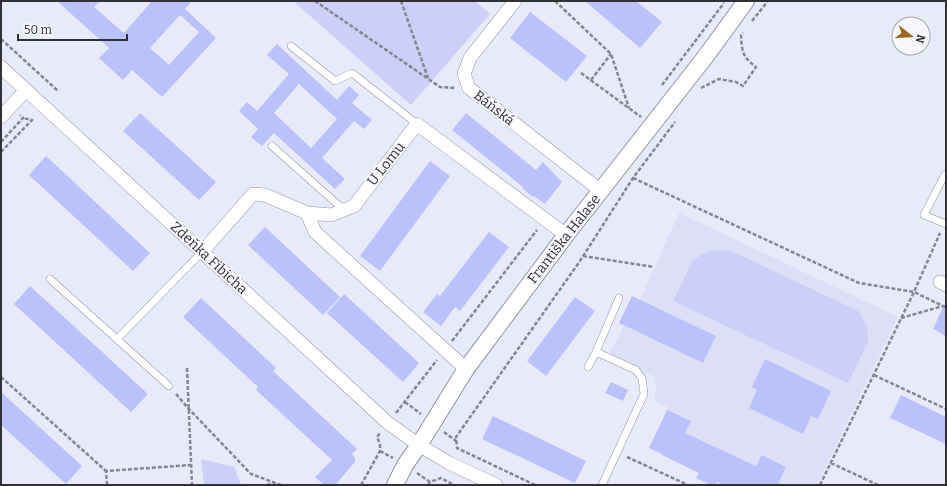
<svg xmlns="http://www.w3.org/2000/svg" width="947" height="486" font-family="Bitter,serif">
  <style>
    .built { fill: #dcdff5 }
    .green { fill: #ccd0f8 }
    .building { fill: #bbc1fb; fill-rule: evenodd }
    .lines { fill: none; stroke-linecap: round; stroke-linejoin: round }
    .service-casing { stroke: #9395a3; stroke-width: 8 }
    .minor-casing { stroke: #9395a3; stroke-width: 14 }
    .tertiary-casing { stroke: #9395a3; stroke-width: 18 }
    .path { stroke: #858690; stroke-width: 2.5; stroke-dasharray: 4 2; stroke-linecap: butt }
    .service { stroke: #fff; stroke-width: 7 }
    .minor { stroke: #fff; stroke-width: 13 }
    .tertiary { stroke: #fff; stroke-width: 16 }
    .labels { text-anchor: middle; dominant-baseline: central; stroke-width: 4; stroke-linejoin: round; paint-order: stroke }
    .street-label { font-size: 14px; fill: #303036; stroke: #f7f8fe }
  </style>
  <rect width="100%" height="100%" fill="#e8eaf9"/>
  <path class="built" d="M679 213 898 317 817 485H778L786 466 762 455 756 466 685 433 691 421 667 410 668 407 654 400 656 388 654 377 633 365 609 355 624 326 703 363 716 336 640 300Z"/>
  <path class="green" d="M293 1H475L490 14 411 105Z
    M729 250 858 311 867 326 868 342 848 383 673 301 693 260 708 251Z
    M201 459 234 467 241 484 234 485H204Z"/>
  <path class="building" d="M57 1H100L94 7 124 33 152 1H192L185 9 216 38 162 97 132 70 123 80 99 58 109 48ZM180 15 199 32 169 65 150 48Z
    M585 1H636L662 22 640 48Z
    M530 12 587 56 566 82 510 38Z
    M277 44 337 100 349 86 359 95 352 103 372 120 364 129 354 121 322 158 345 179 335 189 274 133 262 146 251 137 258 129 239 111 247 102 257 111 289 74 267 55ZM299 84 337 119 311 148 274 113Z
    M140 113 216 182 199 200 123 131Z
    M466 113 536 170 543 162 562 182 545 204 534 196 533 197 522 188 523 187 452 130Z
    M46 156 150 253 133 271 29 175Z
    M430 161 450 176 380 271 360 256Z
    M265 227 340 297 323 315 248 245Z
    M489 232 509 247 460 311 455 307 441 326 423 312 437 294 440 296Z
    M30 286 148 394 131 412 14 304Z
    M344 294 419 363 403 382 327 313Z
    M632 296 716 336 703 363 619 323Z
    M575 297 595 311 546 376 527 361Z
    M201 298 276 368 273 371 357 449 352 454 355 458V462L335 485H324L315 477 332 460 256 390 258 387 183 317Z
    M943 307 946 309V336L933 329Z
    M765 359 831 391 818 419 811 416 803 434 749 408 757 390 752 387Z
    M611 382 628 390 623 401 605 393Z
    M1 392 82 466 66 484 1 425Z
    M901 395 946 417V444L890 418Z
    M667 410 691 421 685 433 756 466 762 455 786 467 778 485H722L717 482 715 485H711L696 478 699 473 662 455V454L649 448Z
    M493 416 586 461 575 483 482 439Z"/>
  <g class="lines">
    <g class="service-casing">
      <path id="service" d="M291 46 335 81 352 73 417 124
        M272 146 344 210
        M946 174 944 176 924 215 946 224
        M50 279 169 386
        M117 339 202 252
        M588 367 596 352
        M602 485 644 394 642 378 636 370 596 352 619 298"/>
    </g>
    <g class="minor-casing">
      <path id="minor" d="M515 1 470 58 464 74 469 88 601 191
        M1 67 388 423 419 445 449 463 496 485
        M1 117 26 90
        M307 213 315 232 466 369
        M202 252 253 194 265 195 307 213 331 215 354 206 417 124 566 235
        M940 282 946 285"/>
    </g>
    <g class="tertiary-casing">
      <path id="tertiary" d="M395 485 405 465 419 445 466 369 566 235 706 56 746 1"/>
    </g>
    <path class="path" d="M315 1 440 87 456 88
      M401 1 428 78
      M555 1 611 54 629 108
      M752 21 768 1
      M1 39 58 91
      M581 73 641 117
      M591 80 611 54
      M662 85 724 3
      M701 88 719 79 736 82 743 86 756 67C742 56 742 52 741 35L743 33
      M1 142 23 118 20 115
      M1 152 32 120 23 118
      M633 178 859 283 914 292 943 306
      M583 256 654 267
      M901 318 943 306 946 307
      M452 341 537 230
      M187 368 192 485
      M874 375 946 409
      M1 377 106 471
      M176 394 188 408 251 474 281 485
      M405 402 421 414
      M396 413 437 360
      M444 432 456 441
      M380 451 393 458
      M627 457 688 485
      M831 463 878 485
      M417 473 430 482
      M107 485 106 471 191 465
      M267 485 274 483
      M361 485 380 451V444L377 437 380 433
      M428 485 430 482 441 478 454 485
      M535 485 457 448 456 437 580 261 633 178 675 122
      M820 485 914 292 940 233"/>
    <use href="#service" class="service"/>
    <use href="#minor" class="minor"/>
    <use href="#tertiary" class="tertiary"/>
  </g>
  <g class="labels">
    <g class="street-label">
      <text transform="translate(494 108) rotate(38)">Báňská</text>
      <text transform="translate(386 164) rotate(-52)">U Lomu</text>
      <text transform="translate(564 239) rotate(-52)">Františka Halase</text>
      <text transform="translate(209 258) rotate(43)">Zdeňka Fibicha</text>
    </g>
  </g>
  <rect width="947" height="486" fill="none" stroke="#303036" stroke-width="4"/>
  <g transform="translate(911 36) rotate(107)"><circle r="19" fill="#f7f8fe" stroke="#a7a8ae"/>
  <path d="M0-3L7 15L0 10L-7 15Z" fill="#9c681f"/>
  <text y="-6" font-size="11" font-weight="bold" text-anchor="middle" fill="#303036">N</text>
  </g>
  <path d="M18 34v6h109v-6" fill="none" stroke="#303036" stroke-width="2"/>
  <text x="24" y="34" font-size="12" fill="#303036" stroke="#f7f8fe" stroke-width="3" paint-order="stroke">50 m</text>
</svg>
